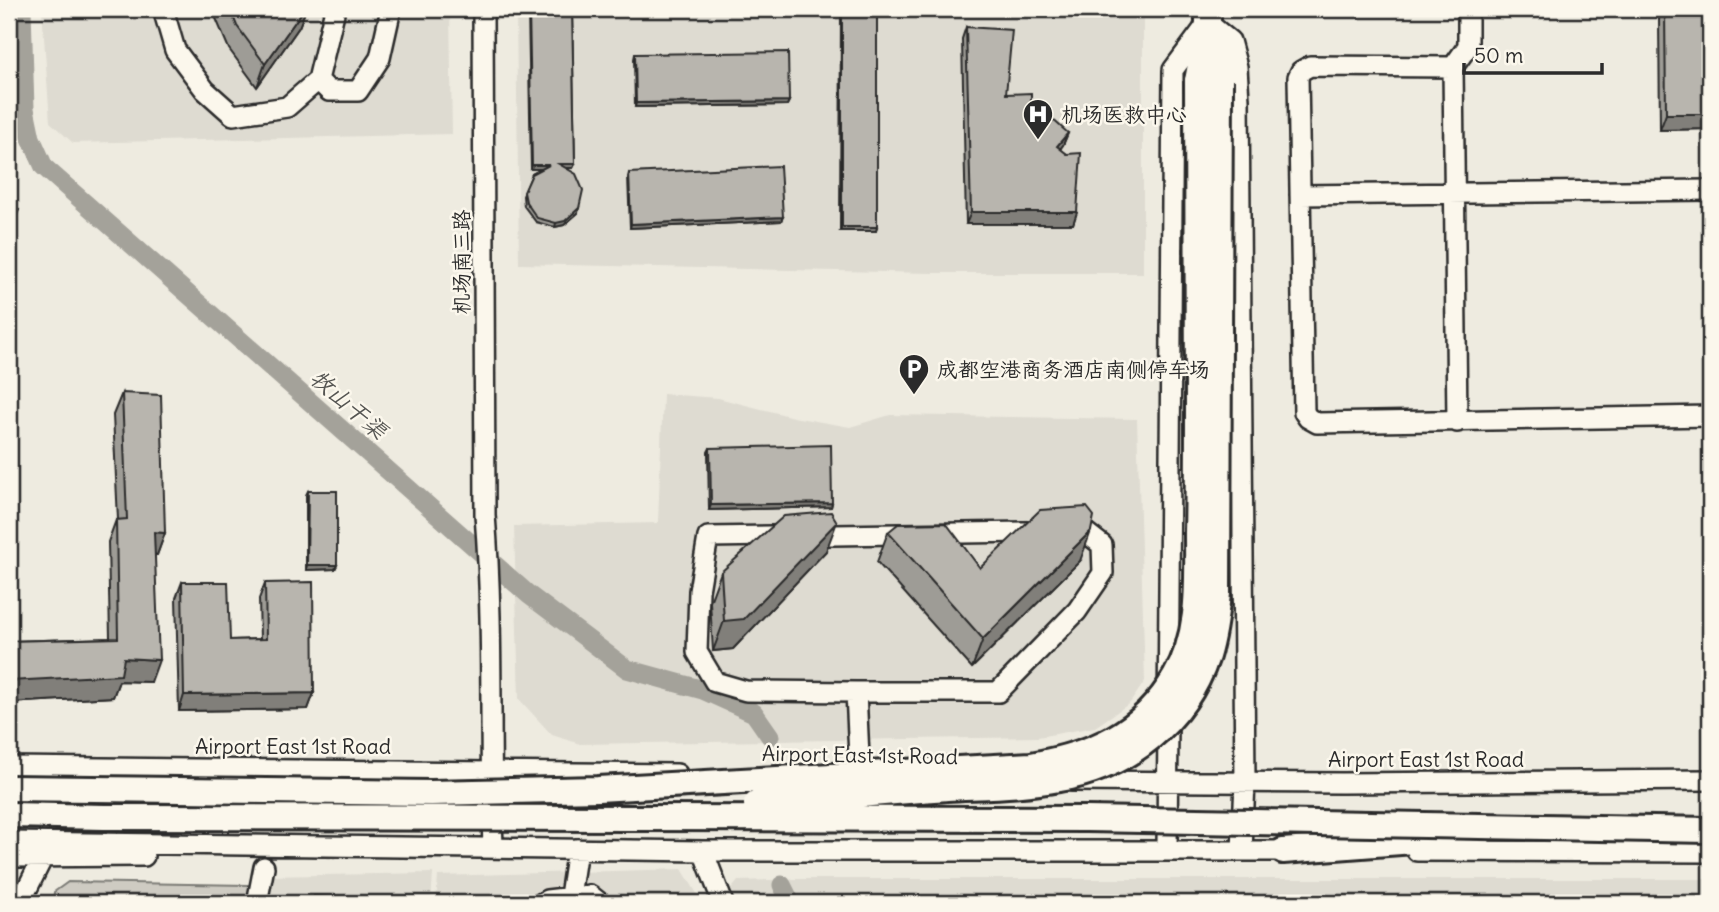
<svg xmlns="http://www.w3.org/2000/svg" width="1719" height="912" font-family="Delius,'LXGW WenKai TC',sans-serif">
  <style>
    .built { fill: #dedbd1 }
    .green { fill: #cecbc2; stroke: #7c7b76; stroke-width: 2 }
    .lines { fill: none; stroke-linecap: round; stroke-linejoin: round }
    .canal { stroke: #a4a29a; stroke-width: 19 }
    .minor-casing { stroke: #2b2b2b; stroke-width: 24 }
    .major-casing { stroke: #2b2b2b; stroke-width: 30 }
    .minor { stroke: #fbf7ec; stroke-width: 19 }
    .major { stroke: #fbf7ec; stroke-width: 24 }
    .major-bridge-casing { stroke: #2b2b2b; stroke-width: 30; stroke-linecap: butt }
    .major-bridge { stroke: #fbf7ec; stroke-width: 24 }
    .wall { fill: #9e9c96; stroke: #2b2b2b; stroke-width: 2 }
    .shaded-wall { fill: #817f7a; stroke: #2b2b2b; stroke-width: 2 }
    .building { fill: #b8b5ae; stroke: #2b2b2b; stroke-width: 2 }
    .labels { text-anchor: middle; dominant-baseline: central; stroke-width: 5; stroke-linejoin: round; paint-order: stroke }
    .poi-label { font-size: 21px; fill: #2b2b2b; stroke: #fbf7ec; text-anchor: start }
    .street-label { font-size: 21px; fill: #2b2b2b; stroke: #fbf7ec }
    .water-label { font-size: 23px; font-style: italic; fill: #555552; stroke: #fbf7ec }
  </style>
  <rect width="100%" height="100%" fill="#eeebe0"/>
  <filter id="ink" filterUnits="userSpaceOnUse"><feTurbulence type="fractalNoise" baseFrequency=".0143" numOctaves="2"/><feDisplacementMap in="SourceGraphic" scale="14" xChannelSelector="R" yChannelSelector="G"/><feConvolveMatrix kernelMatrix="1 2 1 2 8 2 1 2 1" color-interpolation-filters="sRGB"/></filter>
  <g filter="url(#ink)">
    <path class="built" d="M42 9H450L452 134 73 143 50 122Z
      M516 9H1143V273H931L519 264Z
      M663 394 718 398 793 417 850 427 890 415 1137 419 1145 681 1130 703 1095 727 1038 737 580 744 552 735 519 699 514 526 658 523Z
      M682 869 696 892 700 903H436L438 876Z
      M433 873 431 903H259L266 876Z
      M799 879H1710V903H732L728 893 738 881Z"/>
    <path class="green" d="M68 882 248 885 257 889 254 903H53L54 892Z"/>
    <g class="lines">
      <path class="canal" d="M22 9 25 109 31 138 44 167 529 595 627 669 703 690 754 713 770 736
        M782 885 791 903"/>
      <g class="minor-casing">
        <path id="minor" d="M163 9 175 50 205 90 233 115 287 107 318 80
          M335 9 318 80 329 91H358L380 58 391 9
          M483 9 485 515C494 626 489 737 493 848
          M1453 67 1310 66 1301 71 1298 77 1304 412 1308 418 1317 423 1710 416
          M1300 195 1710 190
          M1457 422 1453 67 1468 46V9
          M856 692 746 691 715 682 697 652 699 591 708 537 1084 531 1102 545 1103 573 1077 611 998 692H856L860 778
          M9 767 677 774
          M1071 781 1342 783 1710 780
          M9 842 703 851H1296
          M703 851 723 903
          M1167 851 1173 70 1208 23 1230 41 1237 67 1239 100 1245 782 1242 851
          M1417 851 1710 852
          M9 857 144 856
          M570 896 577 849
          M20 903 43 857
          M257 903 264 867
          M542 903 547 900 590 895 600 903"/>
      </g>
      <g class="major-casing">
        <path id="major" d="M1209 27 1219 61 1220 80
          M1197 81 1208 23V9
          M1283 851 1479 836"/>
      </g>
      <use href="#minor" class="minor"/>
      <use href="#major" class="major"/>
      <g class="major-bridge-casing">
        <path id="major-bridge" d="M9 788 431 793 598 789 1031 765C1092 754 1142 734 1175 677 1201 633 1197 582 1197 533 1198 490 1198 448 1198 405 1197 297 1197 189 1197 81
          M756 804C820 798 884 793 947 788 984 786 1022 786 1059 779 1126 768 1185 722 1207 656 1213 636 1216 614 1218 593L1220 80
          M9 815 104 817 1087 819 1710 830"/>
      </g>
      <use href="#major-bridge" class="major-bridge"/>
    </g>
    <path class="wall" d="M212 9H306L299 27 257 87 229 49Z
      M528 9H572L575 164 573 168H566L578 213 564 225 555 227 536 222 524 206 523 196 532 174 541 169H531Z
      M841 9H877L876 231H840Z
      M1663 9H1710V129L1660 130 1659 19Z
      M966 27 1006 94 1042 128 1068 133 1063 145 1060 149 1067 154 1077 212 1073 224H966L962 39Z
      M635 54 789 101 787 105 635 107 634 59Z
      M629 173 781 221 630 228 628 177Z
      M122 393 165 533 157 555H155L151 682 119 681 113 697 9 703V641L110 638 108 542 116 520H118L113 415Z
      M710 448 832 503 831 507 709 510 708 452Z
      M308 491 337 565 335 569 306 570V495Z
      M888 532 980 568 1080 561 972 668 877 562Z
      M826 551 733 649 713 651 710 602 721 572Z
      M182 582 230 640 260 639 259 599 265 583 314 693 308 709 179 711 176 598Z"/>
    <path class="shaded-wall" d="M304 9H306L299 27 257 87 265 64Z
      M789 101 787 105 635 107 636 103Z
      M1666 114H1710V129L1660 130Z
      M1068 133 1063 145 1053 158 1057 146Z
      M559 164H575L573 168H557Z
      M532 165H549L547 169H531Z
      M579 208 578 213 564 225 555 227 556 223Z
      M971 212H1077L1073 224H966Z
      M783 217 781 221 630 228 631 224Z
      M842 227H877L876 231H840Z
      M832 503 831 507 709 510 711 505Z
      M837 522 826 551 733 649 713 651 724 621Z
      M1091 531 1080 561 972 668 983 639Z
      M154 532 165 533 157 555 146 554Z
      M307 565H337L335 569 306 570Z
      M124 658 159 660 151 682 119 681 113 697 9 703V681Z
      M314 693 308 709 179 711 184 695Z"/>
    <path class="building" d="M230 9H304L265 64 237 26Z
      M529 9H572L575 164H559L576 174 583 190 579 208 565 221 556 223 537 218 526 202 524 192 532 174 549 165H532Z
      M842 9H877V227H842Z
      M1665 9H1710V114H1666Z
      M966 27 1012 30 1006 94 1031 93V119L1042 128 1051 118 1068 133 1057 146 1067 154 1081 153 1077 212H971Z
      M788 52 789 101 636 103 635 54Z
      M780 166 783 217 631 224 629 173Z
      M9 205 19 210 9 232Z
      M122 393 161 395 165 533 154 532 159 660 124 658 121 675 9 681V641L118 638 116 520 127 519Z
      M831 445 832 503 711 505 710 448Z
      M308 491H337V565H307Z
      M1087 507 1094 516 1091 531 983 639 888 532 898 524 946 523 980 568 1040 510Z
      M831 512 837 522 744 619 724 621 721 572 784 516Z
      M182 582H228L230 640 266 639 265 583 313 582 314 693 184 695Z
      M314 896 410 900V903H314Z
      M924 899 944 900V903H924Z"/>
  </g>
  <defs>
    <g id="hospital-pin" transform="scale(1.575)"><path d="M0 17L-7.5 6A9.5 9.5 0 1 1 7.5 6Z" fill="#2b2b2b" stroke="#fbf7ec"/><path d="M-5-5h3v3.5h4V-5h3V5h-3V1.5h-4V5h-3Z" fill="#fff"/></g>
    <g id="parking-pin" transform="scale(1.575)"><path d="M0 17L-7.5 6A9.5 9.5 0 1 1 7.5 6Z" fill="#2b2b2b" stroke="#fbf7ec"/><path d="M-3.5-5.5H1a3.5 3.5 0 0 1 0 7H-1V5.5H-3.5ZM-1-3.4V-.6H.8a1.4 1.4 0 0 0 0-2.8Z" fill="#fff"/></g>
  </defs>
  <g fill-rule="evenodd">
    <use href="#hospital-pin" x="1038" y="114"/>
    <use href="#parking-pin" x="914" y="369"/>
  </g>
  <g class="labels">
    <g class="poi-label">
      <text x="1061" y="114">机场医救中心</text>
      <text x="937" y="369">成都空港商务酒店南侧停车场</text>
    </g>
    <g class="street-label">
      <text transform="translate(461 262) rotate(-90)">机场南三路</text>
      <text x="293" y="746">Airport East 1st Road</text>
      <text transform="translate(860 755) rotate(1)">Airport East 1st Road</text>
      <text x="1426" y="759">Airport East 1st Road</text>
    </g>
    <g class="water-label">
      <text transform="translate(349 404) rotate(41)">牧山干渠</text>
    </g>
  </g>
  <rect width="1719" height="912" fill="none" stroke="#fbf7ec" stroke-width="35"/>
  <rect x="18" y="18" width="1684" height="877" fill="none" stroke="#2b2b2b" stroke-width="2.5" filter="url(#ink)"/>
  <path d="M1464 63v10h138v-10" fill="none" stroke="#2b2b2b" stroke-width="3.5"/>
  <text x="1474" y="63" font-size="21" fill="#2b2b2b" stroke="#fbf7ec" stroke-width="5" paint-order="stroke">50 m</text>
</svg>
